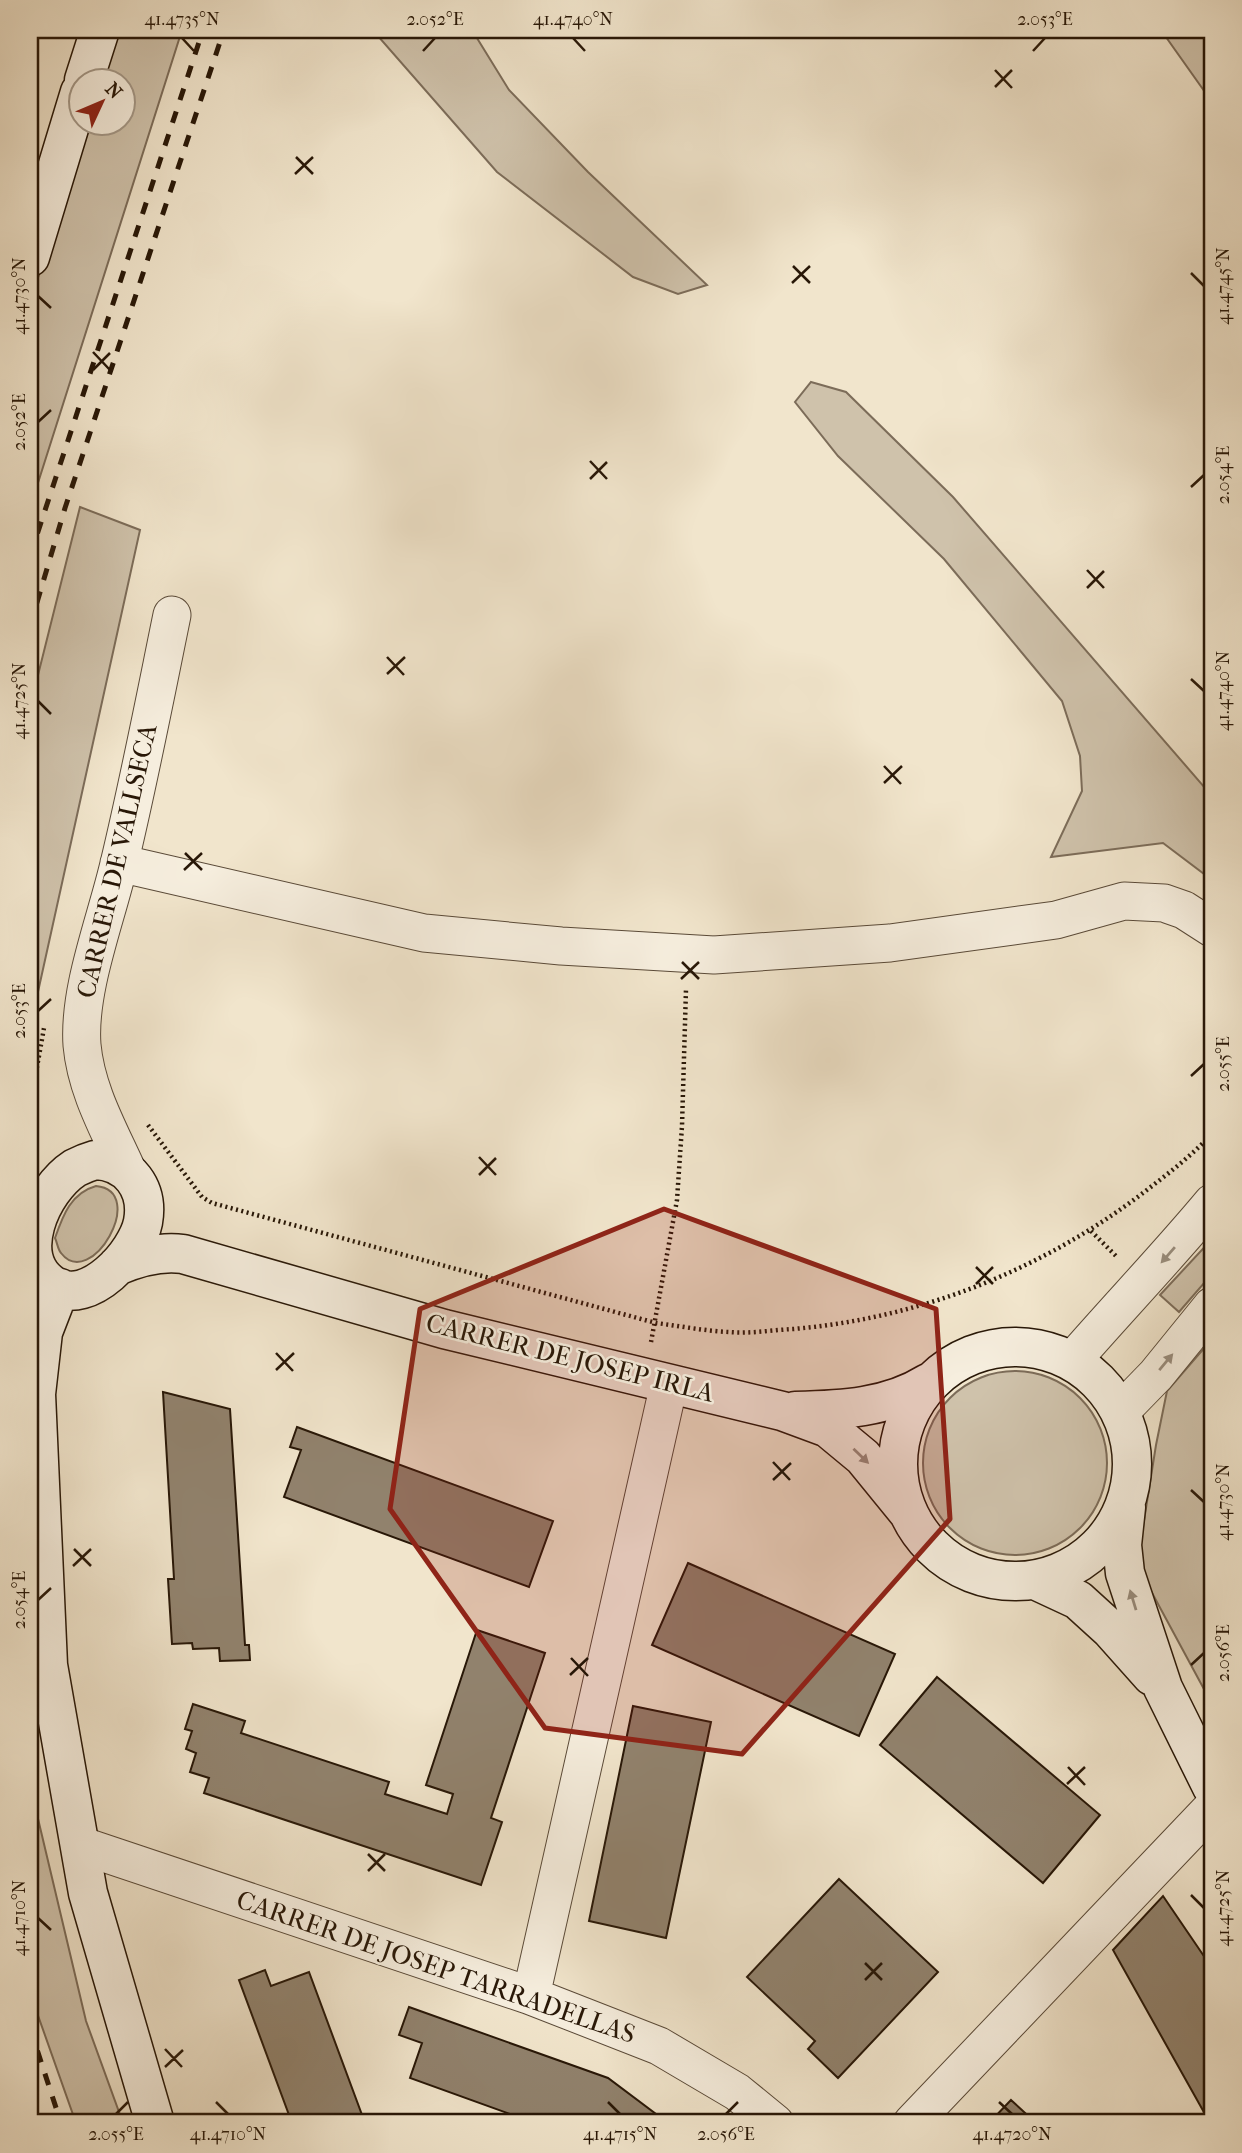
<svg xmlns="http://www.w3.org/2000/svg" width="1242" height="2153" font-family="'IM FELL French Canon',serif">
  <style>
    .green { fill: #cfc2ab; stroke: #7c6c59; stroke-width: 2 }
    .building { fill: #91826d; stroke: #281707; stroke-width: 2 }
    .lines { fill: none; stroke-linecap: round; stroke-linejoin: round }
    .street-casing { stroke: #5a4a38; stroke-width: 39 }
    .secondary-casing { stroke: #281707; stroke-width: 41 }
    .path { stroke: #281707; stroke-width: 4.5; stroke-dasharray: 2 3.5; stroke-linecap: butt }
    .street { stroke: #f6eede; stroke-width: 37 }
    .secondary { stroke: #f6eede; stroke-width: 38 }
    .rail { stroke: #281707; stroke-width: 5; stroke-dasharray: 12 12; stroke-linecap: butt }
    .oneway { fill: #998d7d }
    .marked { fill: #8f2418; fill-opacity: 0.2; stroke: #8f2418; stroke-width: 5; stroke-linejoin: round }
    .ticks { fill: none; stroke: #281707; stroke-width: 2.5 }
    .labels { text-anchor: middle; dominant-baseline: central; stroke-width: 5; stroke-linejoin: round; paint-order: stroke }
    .street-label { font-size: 26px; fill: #281707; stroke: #f6eede }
    .neatline { fill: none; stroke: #281707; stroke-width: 2.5 }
    .ticks-label { font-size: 18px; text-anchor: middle; fill: #281707 }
  </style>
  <rect width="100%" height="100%" fill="#f1e5cc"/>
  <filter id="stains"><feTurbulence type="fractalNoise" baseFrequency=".00286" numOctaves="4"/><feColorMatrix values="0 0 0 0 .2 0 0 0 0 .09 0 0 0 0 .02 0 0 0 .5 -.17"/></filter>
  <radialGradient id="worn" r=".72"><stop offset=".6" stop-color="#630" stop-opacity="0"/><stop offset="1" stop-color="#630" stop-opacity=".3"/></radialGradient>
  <path class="green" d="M119 30H182L30 508V301L91 123 122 122V80H104Z
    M375 30H472L509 90 588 172 707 285 678 294 633 277 497 172 377 35Z
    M1161 30H1212V104L1207 95Z
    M811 382 846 392 953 497 1212 796V884L1204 874 1163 843 1051 857 1082 791 1080 756 1062 701 944 559 838 456 795 402Z
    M80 507 140 530 30 1028V707Z
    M96 1186C149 1191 91 1292 61 1253 58 1250 57 1242 55 1238 63 1215 71 1193 96 1186Z
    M1212 1239V1274L1179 1312 1160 1295Z
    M1212 1339V1704L1137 1565 1156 1445 1167 1391Z
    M923 1463a92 92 0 1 1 184 0a92 92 0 1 1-184 0Z
    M30 1785 86 2021 123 2123H76L35 2007 30 1985Z"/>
  <path class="building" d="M163 1392 230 1409 245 1645H249L250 1660 220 1661 219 1648 193 1649 192 1643 172 1644 168 1579H174Z
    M297 1427 553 1521 529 1587 284 1497 301 1450 290 1447Z
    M688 1563 895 1654 859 1736 652 1645Z
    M477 1630 545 1653 491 1818 502 1822 481 1885 204 1793 209 1778 190 1772 196 1753 186 1749 192 1731 185 1729 193 1704 245 1721 241 1733 389 1782 385 1794 447 1814 453 1794 426 1785Z
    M937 1677 1100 1815 1043 1883 880 1745Z
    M633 1706 711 1722 666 1938 589 1921Z
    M839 1879 938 1972 838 2078 808 2049 815 2041 747 1977Z
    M1163 1896 1212 1968V2123H1210L1113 1950Z
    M265 1970 271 1986 309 1972 365 2123H292L239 1980Z
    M409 2007 608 2078 668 2123H535L410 2078 422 2043 399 2035Z
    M1011 2100 1036 2123H989Z"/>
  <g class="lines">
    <g class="street-casing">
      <path id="street" d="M119 863 424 933 561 946 714 955 890 943 1056 920 1124 901 1164 903 1184 910 1212 928
        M127 1170C109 1130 86 1090 82 1045 78 989 106 920 119 864 139 781 155 698 172 615
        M1072 1361C1118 1308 1167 1257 1212 1203
        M1120 1412 1156 1375 1212 1306
        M80 1845 531 1996 659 2046 737 2092 775 2123
        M531 1996 669 1384
        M912 2123 1212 1808"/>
    </g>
    <g class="secondary-casing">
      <path id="secondary" d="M84 80 100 30
        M30 257 80 92
        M95 1160C129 1161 149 1189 143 1222 137 1253 89 1307 54 1286 10 1259 41 1190 75 1168 81 1165 88 1162 95 1160Z
        M117 1266C138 1257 161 1251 183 1254L444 1329 782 1411 828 1428 863 1457 907 1511
        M60 1288 43 1332 36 1394 48 1665 88 1893 155 2123
        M898 1464a117 117 0 1 1 234 0a117 117 0 1 1-234 0Z
        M795 1411C841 1410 888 1408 928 1383
        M1126 1507 1122 1545 1125 1573 1163 1688 1212 1787
        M1035 1580 1078 1600 1111 1630 1152 1676"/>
    </g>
    <path class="path" d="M30 1106 44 1028
      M148 1125 202 1197 212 1203 656 1323C680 1326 705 1331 729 1332 750 1334 772 1330 793 1329 924 1318 1049 1267 1152 1186 1173 1170 1194 1153 1212 1134
      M30 1146V1152
      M1091 1231 1118 1258
      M651 1342 677 1200 682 1126 686 989"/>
    <use href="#street" class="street"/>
    <use href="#secondary" class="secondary"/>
    <path class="rail" d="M30 556 203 30
      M30 626 65 508 224 30
      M30 2028 61 2123
      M30 2093 40 2123"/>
  </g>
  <defs><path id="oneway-solid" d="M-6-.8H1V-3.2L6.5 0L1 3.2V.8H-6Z" transform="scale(1.75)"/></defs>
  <g class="oneway">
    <use href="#oneway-solid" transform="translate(1168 1255) rotate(131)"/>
    <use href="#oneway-solid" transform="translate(1166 1362) rotate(-50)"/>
    <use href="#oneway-solid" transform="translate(861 1456) rotate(44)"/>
    <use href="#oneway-solid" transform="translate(1133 1600) rotate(-107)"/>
  </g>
  <path class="marked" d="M664 1209 936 1309 950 1519 742 1754 545 1728 390 1509 420 1309Z"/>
  <path class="ticks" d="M182 38 194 51M573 38 585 51M423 51 435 38M1033 51 1045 38M995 70 1012 88M995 87 1012 70M296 157 313 174M295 174 313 157M793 266 810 283M1191 273 1204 286M792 283 810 266M38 296 51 308M93 352 110 370M93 370 110 353M38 422 51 410M590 461 607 479M590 479 607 462M1191 487 1204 475M1087 570 1104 588M1087 588 1104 571M387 657 404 675M387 674 405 657M1191 679 1204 691M38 701 51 714M884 766 901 784M884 783 902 766M185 853 202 870M184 870 202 853M682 962 699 979M681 979 699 962M38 1011 51 999M1191 1076 1204 1064M479 1157 496 1175M479 1175 496 1158M976 1267 993 1284M976 1284 993 1267M276 1353 293 1371M276 1370 294 1353M773 1462 790 1480M773 1480 791 1463M1191 1490 1204 1502M74 1549 91 1566M73 1566 91 1549M38 1600 51 1588M571 1658 588 1676M1191 1665 1204 1653M570 1675 588 1658M1068 1767 1085 1785M1067 1784 1085 1767M368 1854 385 1871M368 1871 385 1854M1191 1895 1204 1908M38 1918 51 1930M865 1963 882 1980M865 1980 882 1963M165 2049 182 2067M165 2067 183 2050M216 2102 228 2114M608 2102 620 2114M999 2102 1012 2114M116 2114 128 2102M726 2114 738 2102"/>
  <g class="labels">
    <g class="street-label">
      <text transform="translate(117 861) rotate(-77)">CARRER DE VALLSECA</text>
      <text transform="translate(570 1358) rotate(14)">CARRER DE JOSEP IRLA</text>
      <text transform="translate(436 1967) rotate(19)">CARRER DE JOSEP TARRADELLAS</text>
    </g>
  </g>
  <rect width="1242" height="2153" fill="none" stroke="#f1e5cc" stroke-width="77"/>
  <g transform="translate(102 102) rotate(46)"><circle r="33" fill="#f6eede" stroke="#a49888" stroke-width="2"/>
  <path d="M0-5L12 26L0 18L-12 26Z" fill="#8f2418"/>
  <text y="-10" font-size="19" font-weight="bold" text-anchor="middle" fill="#281707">N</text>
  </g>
  <rect x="38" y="38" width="1166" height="2076" class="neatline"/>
  <g class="ticks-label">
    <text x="182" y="25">41.4735°N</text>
    <text x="435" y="25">2.052°E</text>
    <text x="573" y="25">41.4740°N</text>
    <text x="1045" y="25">2.053°E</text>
    <text transform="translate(1223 286) rotate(-90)" y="6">41.4745°N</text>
    <text transform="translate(19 296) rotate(-90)" y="6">41.4730°N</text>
    <text transform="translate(19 422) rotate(-90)" y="6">2.052°E</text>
    <text transform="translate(1223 475) rotate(-90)" y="6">2.054°E</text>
    <text transform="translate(1223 691) rotate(-90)" y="6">41.4740°N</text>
    <text transform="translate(19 701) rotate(-90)" y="6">41.4725°N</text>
    <text transform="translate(19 1011) rotate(-90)" y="6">2.053°E</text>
    <text transform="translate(1223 1064) rotate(-90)" y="6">2.055°E</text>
    <text transform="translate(1223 1502) rotate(-90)" y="6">41.4730°N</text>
    <text transform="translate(19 1600) rotate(-90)" y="6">2.054°E</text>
    <text transform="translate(1223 1653) rotate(-90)" y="6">2.056°E</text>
    <text transform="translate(1223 1908) rotate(-90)" y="6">41.4725°N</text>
    <text transform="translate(19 1918) rotate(-90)" y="6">41.4710°N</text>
    <text x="116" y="2140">2.055°E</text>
    <text x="228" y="2140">41.4710°N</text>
    <text x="620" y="2140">41.4715°N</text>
    <text x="726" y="2140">2.056°E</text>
    <text x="1012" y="2140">41.4720°N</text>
  </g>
  <rect width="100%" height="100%" filter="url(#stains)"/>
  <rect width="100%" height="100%" fill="url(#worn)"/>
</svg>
